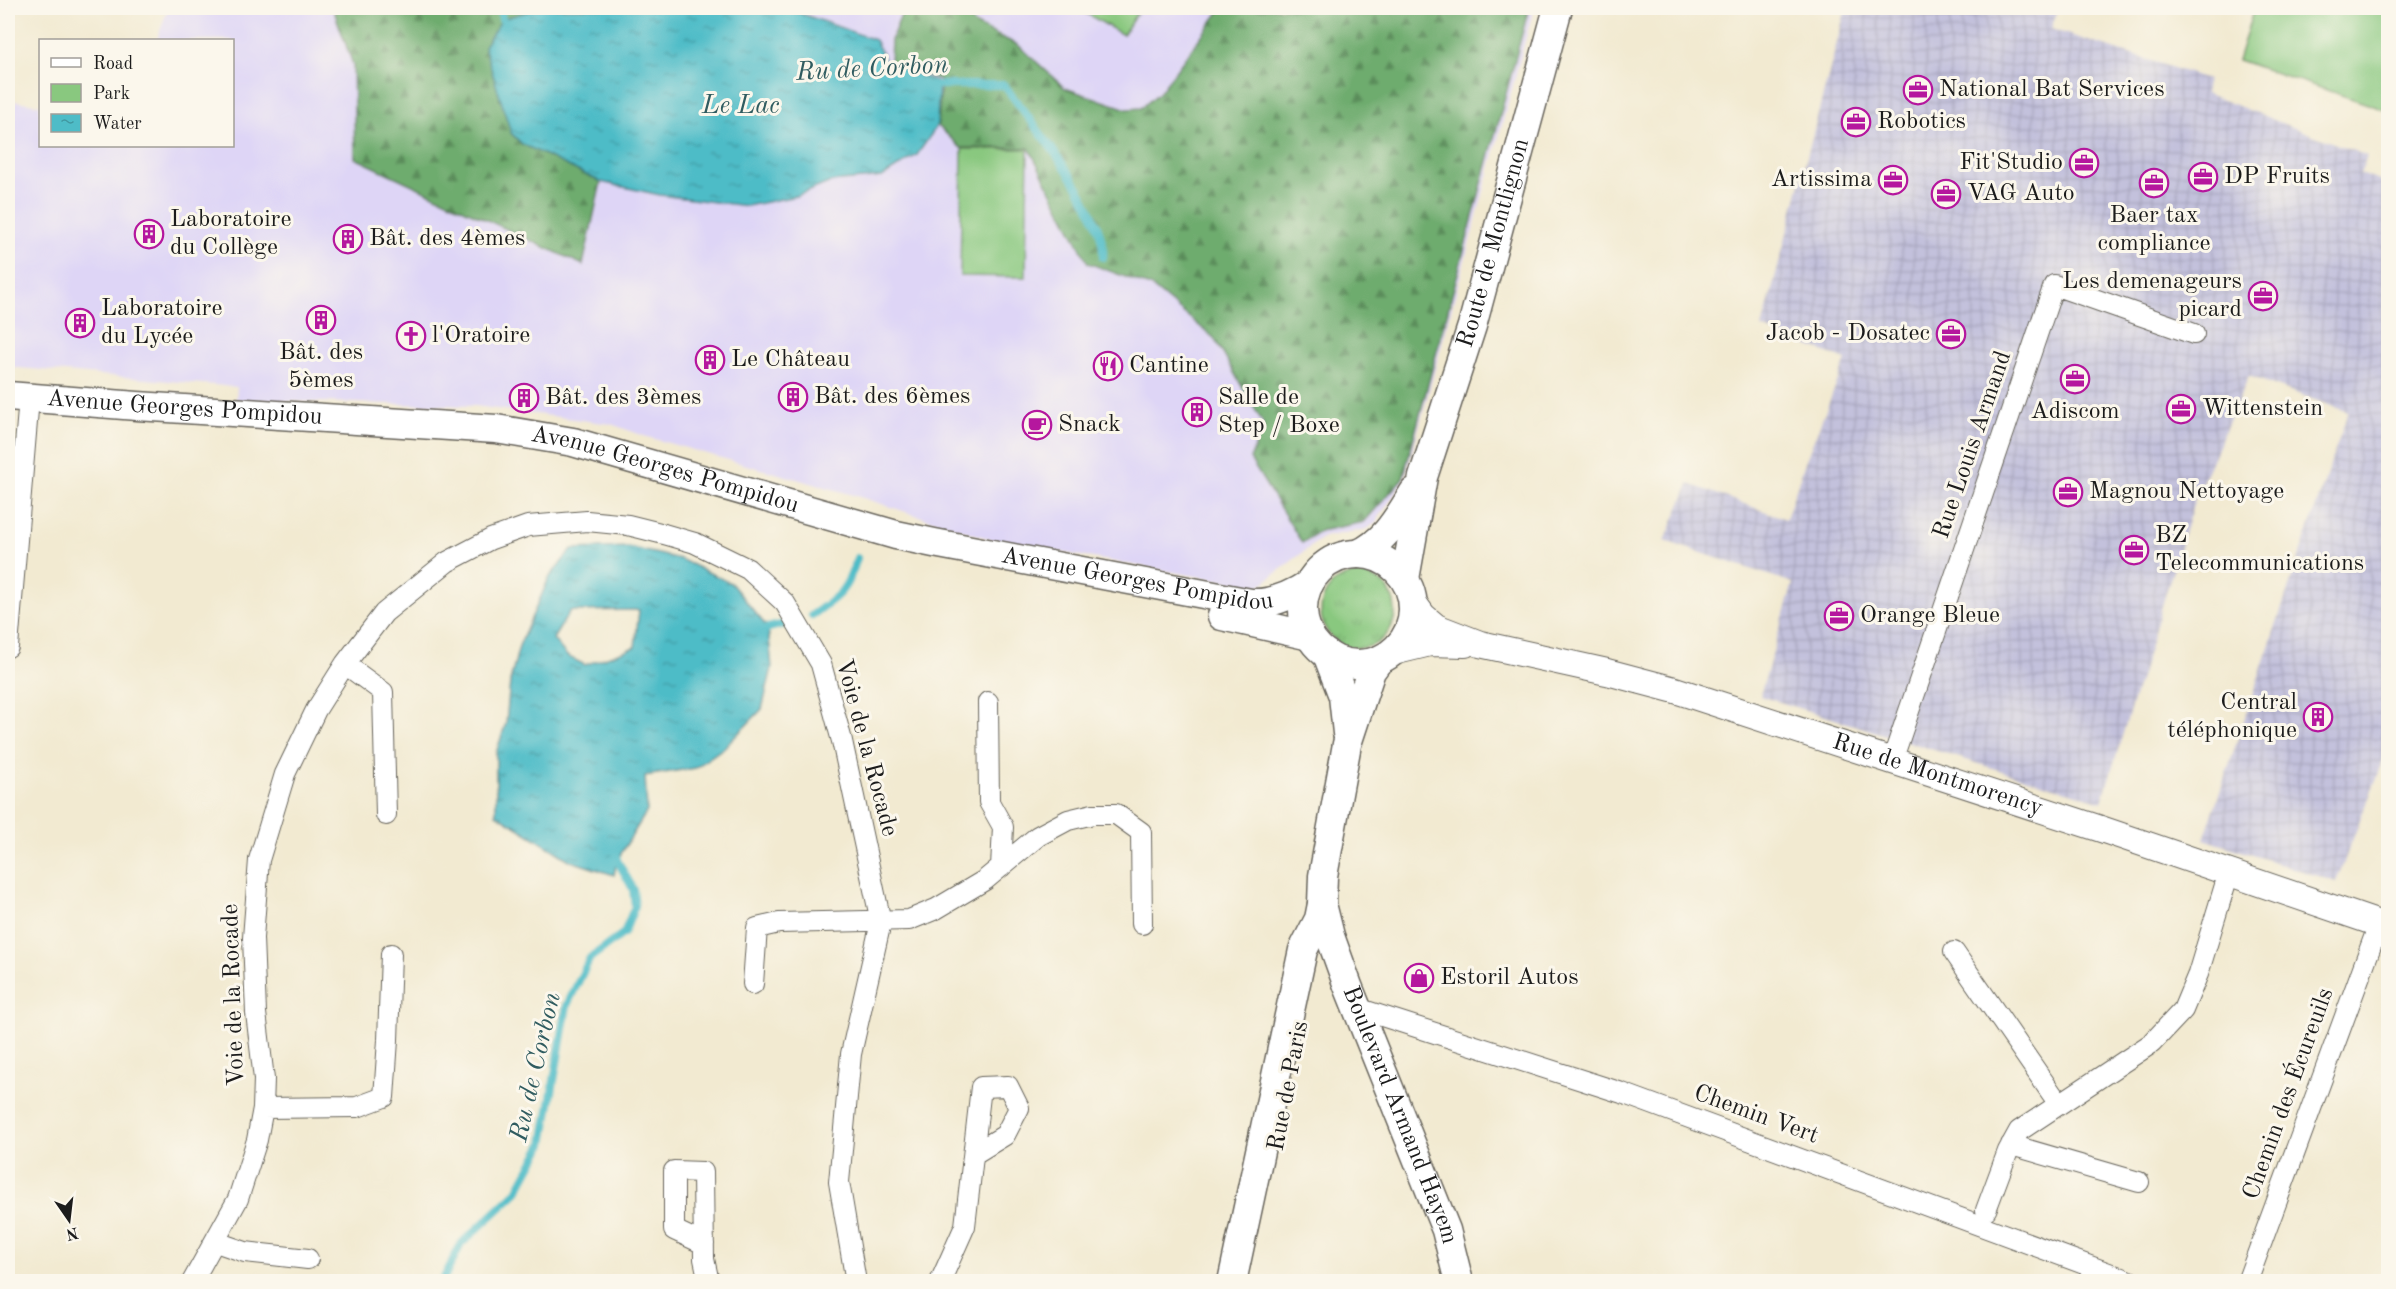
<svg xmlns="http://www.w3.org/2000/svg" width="2396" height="1289" font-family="'Old Standard TT',serif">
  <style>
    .built { fill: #ded5f6 }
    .industrial { fill: url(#industrial-grid) }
    .grass { fill: url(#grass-tufts); stroke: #52724e; stroke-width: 1.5 }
    .forest { fill: url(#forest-firs); stroke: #456445; stroke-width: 1.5 }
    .park { fill: #89c87f; stroke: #52724e; stroke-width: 1.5 }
    .water { fill: url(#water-ripples); stroke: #356c72; stroke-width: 1.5; fill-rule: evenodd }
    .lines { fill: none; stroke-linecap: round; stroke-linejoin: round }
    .stream { stroke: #4ebcc7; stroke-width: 8 }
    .minor-casing { stroke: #67645b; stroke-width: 22 }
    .tertiary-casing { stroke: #67645b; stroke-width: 28 }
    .secondary-casing { stroke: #67645b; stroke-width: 31 }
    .minor { stroke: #fff; stroke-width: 20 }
    .tertiary { stroke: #fff; stroke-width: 26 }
    .secondary { stroke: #fff; stroke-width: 28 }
    .labels { text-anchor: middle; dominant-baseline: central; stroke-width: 6; stroke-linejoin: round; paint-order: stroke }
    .poi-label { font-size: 24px; fill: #1c1c1c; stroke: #fbf7ec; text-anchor: start }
    .street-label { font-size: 24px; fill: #1c1c1c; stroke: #fbf7ec }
    .water-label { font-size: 26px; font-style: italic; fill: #305c60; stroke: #fbf7ec }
  </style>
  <defs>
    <pattern id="industrial-grid" width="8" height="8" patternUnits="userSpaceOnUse" patternTransform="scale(1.5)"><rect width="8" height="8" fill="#c3c1dc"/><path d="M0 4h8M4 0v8" fill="none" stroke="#a7a5bc"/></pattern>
    <pattern id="grass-tufts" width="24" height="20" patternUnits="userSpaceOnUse" patternTransform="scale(1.5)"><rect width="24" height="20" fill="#89c87f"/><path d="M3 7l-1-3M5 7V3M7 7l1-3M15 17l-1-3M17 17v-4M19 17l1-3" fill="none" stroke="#76ab6d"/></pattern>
    <pattern id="forest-firs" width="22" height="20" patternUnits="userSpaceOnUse" patternTransform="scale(1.5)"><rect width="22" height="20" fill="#6eac6e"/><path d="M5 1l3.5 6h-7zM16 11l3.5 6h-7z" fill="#5a8b5a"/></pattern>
    <pattern id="water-ripples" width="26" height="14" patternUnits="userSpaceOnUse" patternTransform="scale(1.5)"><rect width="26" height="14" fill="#4ebcc7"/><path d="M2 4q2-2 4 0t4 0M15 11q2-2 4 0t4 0" fill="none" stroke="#4098a1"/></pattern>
  </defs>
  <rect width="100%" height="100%" fill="#fbf7ec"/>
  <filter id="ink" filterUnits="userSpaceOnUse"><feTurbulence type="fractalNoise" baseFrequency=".0167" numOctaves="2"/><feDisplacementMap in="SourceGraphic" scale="12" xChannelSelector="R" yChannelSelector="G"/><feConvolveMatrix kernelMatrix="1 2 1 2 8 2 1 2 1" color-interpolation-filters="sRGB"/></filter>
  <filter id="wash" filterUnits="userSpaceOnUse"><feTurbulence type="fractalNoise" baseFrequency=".008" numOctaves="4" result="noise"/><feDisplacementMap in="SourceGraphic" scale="24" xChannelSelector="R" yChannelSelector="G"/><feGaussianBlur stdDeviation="1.35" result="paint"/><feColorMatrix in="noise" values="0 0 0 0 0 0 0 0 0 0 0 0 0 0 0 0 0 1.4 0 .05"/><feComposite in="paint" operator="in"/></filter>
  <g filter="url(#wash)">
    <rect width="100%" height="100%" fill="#f2ead1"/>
    <path class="built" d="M168 8H1534L1405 478 1376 522 1367 529 1323 537 1258 587 996 541 857 496 647 437 611 424 475 406 236 400 237 387 8 367V143L15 101 40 105V146H232V40H157Z"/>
    <path class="industrial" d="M1846 8H2058L2051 29 2208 79 2205 93 2367 156 2360 174 2388 184V749L2336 882 2204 839 2348 412 2249 376 2195 498 2102 802 1760 696 1793 583 1665 541 1689 484 1786 519 1805 462 1846 360 1762 328Z"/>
    <path class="grass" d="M1321 611a37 37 0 1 1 74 0a37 37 0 1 1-74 0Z"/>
    <path class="forest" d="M333 8H540L502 19 511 133 522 144 601 182 583 265 355 158 353 65Z
      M904 8H957L976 25 1018 45 1065 88 1127 109 1141 108 1160 92 1222 8H1529L1403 478 1364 522 1320 531 1302 543 1250 459 1264 425 1214 338 1152 287 1088 263 1029 148H961L938 126 941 80 890 61 891 40Z"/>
    <path class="park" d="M1077 8H1140L1123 35Z
      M2254 8H2388V111L2238 60Z
      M962 149H1028L1026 277 960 276Z"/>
    <path class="water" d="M540 8H758L797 12 875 40 887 63 939 82 937 126 917 155 882 177 831 182 796 196 747 206 660 195 601 182 522 144 511 133 484 46 502 19Z
      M628 547 680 559 731 583 768 628 772 668 762 709 726 746 695 768 645 776 647 811 617 860 614 875 571 861 496 814V753L506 723 510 682 519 646 549 578 572 549ZM639 610 635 647 585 665 567 656 553 639 570 611Z"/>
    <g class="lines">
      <path class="stream" d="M500 8 502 19 507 25
        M931 85H1004C1032 124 1107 210 1103 257
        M812 615C839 596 847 591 857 558
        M760 635 768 628 784 624
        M442 1282 461 1244 516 1193 543 1144 567 1005 590 958 624 933 635 906 633 889 617 860 616 852"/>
    </g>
  </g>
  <g filter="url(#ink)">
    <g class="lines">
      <g class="minor-casing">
        <path id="minor" d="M8 647 29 398
          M345 664 383 692 386 815
          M988 702 989 802 1003 827 1001 867
          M1892 761 2054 285 2194 334
          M1954 952 2059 1104
          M753 984 757 928 779 923 909 920 936 909 985 880 1038 836 1068 820 1093 814H1116L1141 832 1142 924
          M1357 1008 1622 1093 2133 1282
          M263 1108 357 1107 384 1097 388 1040 391 954
          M2011 1145 2139 1182
          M1986 1210 2008 1151 2019 1131 2152 1043 2183 1010 2198 974 2229 872
          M216 1242 245 1252 308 1259
          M704 1244 674 1230V1171L703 1172 704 1259 709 1282
          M192 1282 238 1199 257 1140 263 1108 264 1079 256 1013 253 938 259 860 285 774 316 710 345 664 384 613 447 562 491 539 528 526 587 521 628 525 664 534 695 543 748 569 785 603 821 664 842 741 881 922 851 1054 839 1182 856 1282
          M940 1282 965 1226 981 1087 1008 1086 1019 1108 1005 1135 974 1154
          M2247 1282 2379 924"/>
      </g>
      <g class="tertiary-casing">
        <g id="tertiary">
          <path id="s1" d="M1413 602 1423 616 1436 627 1480 644 1607 672 1675 690 2101 829 2388 927"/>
          <path d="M1393 652 1430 643 1465 644"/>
        </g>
      </g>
      <g class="secondary-casing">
        <g id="secondary">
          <path id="s2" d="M8 396 137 406 496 429 573 442 896 535 934 543 1251 603C1273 604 1291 596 1309 584"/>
          <path d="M1358 554C1386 541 1398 517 1414 492"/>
          <circle cx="1358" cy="609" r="55"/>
          <path id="s3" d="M1405 579 1423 477 1472 326 1558 8"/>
          <path d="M1222 616 1310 636"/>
          <path d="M1327 654 1343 696 1347 733"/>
          <path id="s4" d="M1379 660 1371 671 1347 744 1323 876 1322 904 1330 936 1348 986 1446 1230 1459 1282"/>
          <path d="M1232 1282 1303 950 1319 919 1322 904"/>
        </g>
      </g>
      <use href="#minor" class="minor"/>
      <use href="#tertiary" class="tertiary"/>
      <use href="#secondary" class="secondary"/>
    </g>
  </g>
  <defs>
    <g id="office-ring" transform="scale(1.5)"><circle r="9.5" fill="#fbf7ec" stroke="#b5179e" stroke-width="1.5"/><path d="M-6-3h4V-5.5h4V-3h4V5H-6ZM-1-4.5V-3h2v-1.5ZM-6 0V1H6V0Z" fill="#b5179e"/></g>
    <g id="building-ring" transform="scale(1.5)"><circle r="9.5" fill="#fbf7ec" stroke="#b5179e" stroke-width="1.5"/><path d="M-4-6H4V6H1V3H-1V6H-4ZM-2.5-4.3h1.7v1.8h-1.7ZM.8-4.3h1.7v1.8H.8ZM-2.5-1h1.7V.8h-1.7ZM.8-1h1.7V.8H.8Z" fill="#b5179e"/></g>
    <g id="church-ring" transform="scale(1.5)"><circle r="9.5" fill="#fbf7ec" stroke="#b5179e" stroke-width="1.5"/><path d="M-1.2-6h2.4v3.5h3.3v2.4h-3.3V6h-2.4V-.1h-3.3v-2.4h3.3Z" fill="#b5179e"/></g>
    <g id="restaurant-ring" transform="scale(1.5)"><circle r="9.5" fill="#fbf7ec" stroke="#b5179e" stroke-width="1.5"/><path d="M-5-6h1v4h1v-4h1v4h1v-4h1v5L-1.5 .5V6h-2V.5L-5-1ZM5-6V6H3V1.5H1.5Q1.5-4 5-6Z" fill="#b5179e"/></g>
    <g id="cafe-ring" transform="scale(1.5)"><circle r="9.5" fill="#fbf7ec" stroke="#b5179e" stroke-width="1.5"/><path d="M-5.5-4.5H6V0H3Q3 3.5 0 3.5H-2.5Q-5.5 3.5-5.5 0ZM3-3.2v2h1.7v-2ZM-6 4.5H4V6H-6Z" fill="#b5179e"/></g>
    <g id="shop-ring" transform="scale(1.5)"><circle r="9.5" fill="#fbf7ec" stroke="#b5179e" stroke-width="1.5"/><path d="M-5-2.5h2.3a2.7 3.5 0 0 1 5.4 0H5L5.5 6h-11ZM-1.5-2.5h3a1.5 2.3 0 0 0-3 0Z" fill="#b5179e"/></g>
  </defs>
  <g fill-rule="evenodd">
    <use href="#office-ring" x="1918" y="90"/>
    <use href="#office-ring" x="1856" y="122"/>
    <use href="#office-ring" x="2084" y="163"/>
    <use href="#office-ring" x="2203" y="177"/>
    <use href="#office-ring" x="1893" y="180"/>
    <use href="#office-ring" x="2154" y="183"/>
    <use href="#office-ring" x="1946" y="194"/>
    <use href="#building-ring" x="149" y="234"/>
    <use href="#building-ring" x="348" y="239"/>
    <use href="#office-ring" x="2263" y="296"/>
    <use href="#building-ring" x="321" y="320"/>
    <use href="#building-ring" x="80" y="323"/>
    <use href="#office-ring" x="1951" y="334"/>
    <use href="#church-ring" x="411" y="336"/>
    <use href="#building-ring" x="710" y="360"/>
    <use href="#restaurant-ring" x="1108" y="366"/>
    <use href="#office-ring" x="2075" y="379"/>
    <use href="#building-ring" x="793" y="397"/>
    <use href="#building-ring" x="524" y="398"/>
    <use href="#office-ring" x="2181" y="409"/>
    <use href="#building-ring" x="1197" y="412"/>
    <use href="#cafe-ring" x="1037" y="425"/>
    <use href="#office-ring" x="2068" y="492"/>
    <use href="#office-ring" x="2134" y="550"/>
    <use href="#office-ring" x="1839" y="616"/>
    <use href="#building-ring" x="2318" y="717"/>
    <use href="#shop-ring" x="1419" y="978"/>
  </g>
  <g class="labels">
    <g class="poi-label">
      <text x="1939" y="90">National Bat Services</text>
      <text x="1877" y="122">Robotics</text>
      <text x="2063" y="163" text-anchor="end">Fit'Studio</text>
      <text x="2224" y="177">DP Fruits</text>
      <text x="1872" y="180" text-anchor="end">Artissima</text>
      <text x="1967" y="194">VAG Auto</text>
      <text x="2154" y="216" text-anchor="middle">Baer tax<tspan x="2154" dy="28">compliance</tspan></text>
      <text x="170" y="220">Laboratoire<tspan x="170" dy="28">du Collège</tspan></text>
      <text x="369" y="239">Bât. des 4èmes</text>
      <text x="2242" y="282" text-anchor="end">Les demenageurs<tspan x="2242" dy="28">picard</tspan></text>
      <text x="101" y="309">Laboratoire<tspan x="101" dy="28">du Lycée</tspan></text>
      <text x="1930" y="334" text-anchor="end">Jacob - Dosatec</text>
      <text x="432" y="336">l'Oratoire</text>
      <text x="321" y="353" text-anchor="middle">Bât. des<tspan x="321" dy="28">5èmes</tspan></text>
      <text x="731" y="360">Le Château</text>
      <text x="1129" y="366">Cantine</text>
      <text x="814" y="397">Bât. des 6èmes</text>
      <text x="545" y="398">Bât. des 3èmes</text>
      <text x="1218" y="398">Salle de<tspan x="1218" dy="28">Step / Boxe</tspan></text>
      <text x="2202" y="409">Wittenstein</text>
      <text x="2075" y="412" text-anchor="middle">Adiscom</text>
      <text x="1058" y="425">Snack</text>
      <text x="2089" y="492">Magnou Nettoyage</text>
      <text x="2155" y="536">BZ<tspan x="2155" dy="28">Telecommunications</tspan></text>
      <text x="1860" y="616">Orange Bleue</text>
      <text x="2297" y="703" text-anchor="end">Central<tspan x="2297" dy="28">téléphonique</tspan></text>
      <text x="1440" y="978">Estoril Autos</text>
    </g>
    <g class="street-label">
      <text stroke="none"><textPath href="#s3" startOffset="348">Route de Montlignon</textPath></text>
      <text stroke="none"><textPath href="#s2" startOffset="177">Avenue Georges Pompidou</textPath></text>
      <text transform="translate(1973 445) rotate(-71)">Rue Louis Armand</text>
      <text stroke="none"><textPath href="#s2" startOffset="663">Avenue Georges Pompidou</textPath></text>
      <text stroke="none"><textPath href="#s2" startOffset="1149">Avenue Georges Pompidou</textPath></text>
      <text transform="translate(866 748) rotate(75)">Voie de la Rocade</text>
      <text stroke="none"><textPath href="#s1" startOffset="558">Rue de Montmorency</textPath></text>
      <text transform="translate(234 995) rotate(-92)">Voie de la Rocade</text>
      <text transform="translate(1289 1086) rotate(-79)">Rue de Paris</text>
      <text transform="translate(2289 1094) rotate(-70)">Chemin des Écureuils</text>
      <text transform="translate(1756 1115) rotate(20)">Chemin Vert</text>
      <text stroke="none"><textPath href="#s4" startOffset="478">Boulevard Armand Hayem</textPath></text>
    </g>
    <g class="water-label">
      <text transform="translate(872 69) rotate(-3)">Ru de Corbon</text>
      <text x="741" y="106">Le Lac</text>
      <text transform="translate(536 1067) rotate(-77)">Ru de Corbon</text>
    </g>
  </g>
  <rect width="2396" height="1289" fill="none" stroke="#fbf7ec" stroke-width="30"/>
  <rect x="39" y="39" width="195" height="108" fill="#fbf7ec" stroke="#a29f99" stroke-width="1.5"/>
  <rect x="51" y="58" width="30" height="9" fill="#ffffff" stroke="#a29f99" stroke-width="1.5"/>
  <text x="93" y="69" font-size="18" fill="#1c1c1c">Road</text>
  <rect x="51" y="84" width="30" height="18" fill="#89c87f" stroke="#a29f99" stroke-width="1.5"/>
  <text x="93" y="99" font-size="18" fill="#1c1c1c">Park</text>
  <rect x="51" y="114" width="30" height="18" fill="url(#water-ripples)" stroke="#a29f99" stroke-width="1.5"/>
  <text x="93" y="129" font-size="18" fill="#1c1c1c">Water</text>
  <g transform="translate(69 1220) rotate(166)" stroke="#fbf7ec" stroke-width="4.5" paint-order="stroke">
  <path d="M0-4.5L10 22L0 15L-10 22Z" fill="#1c1c1c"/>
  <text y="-9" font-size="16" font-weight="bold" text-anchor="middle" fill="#1c1c1c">N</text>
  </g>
</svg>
